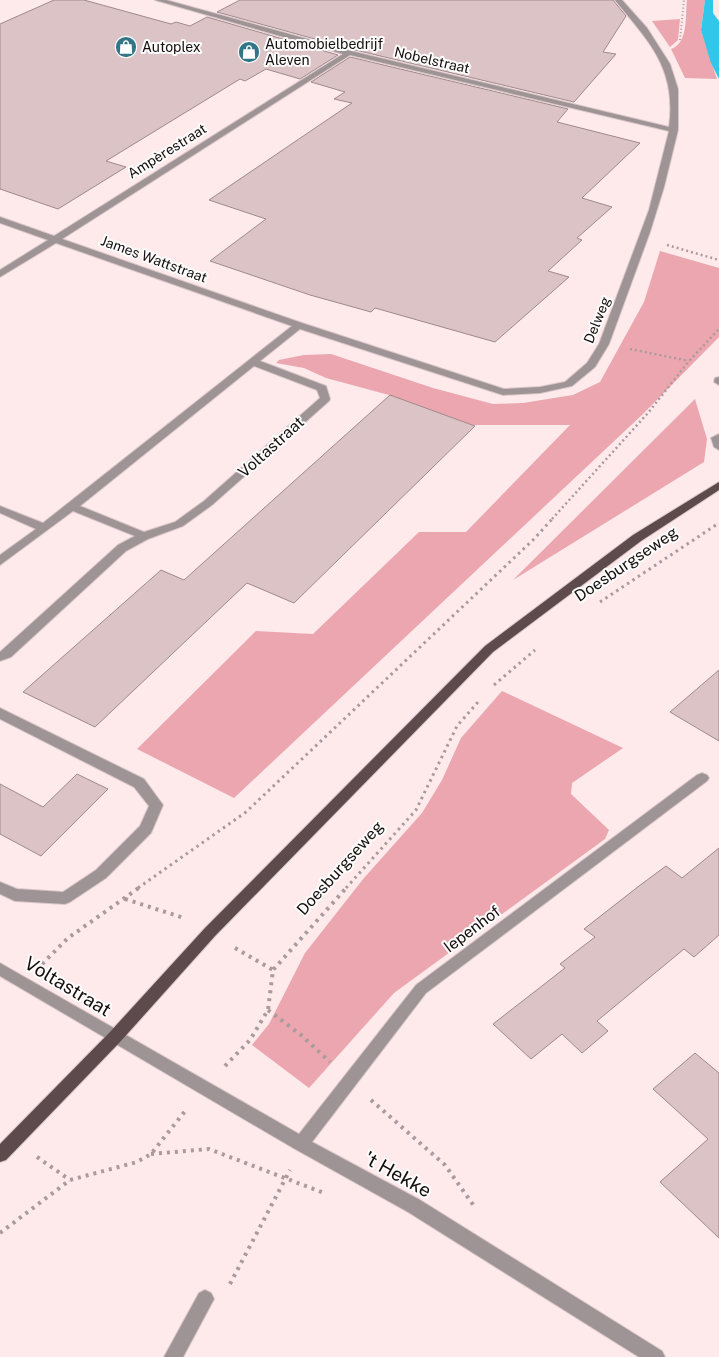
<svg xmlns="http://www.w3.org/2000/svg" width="719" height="1357" font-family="'Public Sans',sans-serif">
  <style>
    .green { fill: #eba6af }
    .water { fill: #30c7ea }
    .building { fill: #dcc4c6; stroke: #a0898b }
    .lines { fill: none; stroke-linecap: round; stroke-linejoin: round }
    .minor-casing { stroke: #d9c6c8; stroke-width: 2 }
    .major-casing { stroke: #d9c6c8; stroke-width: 2 }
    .path-far3 { stroke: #aa9a9b; stroke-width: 2; stroke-dasharray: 1 2.5; stroke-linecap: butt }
    .path-far2 { stroke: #aa9a9b; stroke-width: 2.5; stroke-dasharray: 2 3; stroke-linecap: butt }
    .path-far1 { stroke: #aa9a9b; stroke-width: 3; stroke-dasharray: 2.5 4; stroke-linecap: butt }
    .path { stroke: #aa9a9b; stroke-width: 4; stroke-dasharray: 3 5; stroke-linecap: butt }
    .minor { fill: #9e9495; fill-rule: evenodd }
    .major { fill: #5c4a4c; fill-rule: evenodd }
    .labels { text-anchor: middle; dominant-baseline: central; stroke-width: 4; stroke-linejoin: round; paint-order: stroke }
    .far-poi-label { font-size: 14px; fill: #150d0e; stroke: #fcfcfc; text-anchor: start }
    .far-street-label { font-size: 14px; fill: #150d0e; stroke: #fcfcfc }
    .street-label { font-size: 16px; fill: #150d0e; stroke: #fcfcfc }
    .near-street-label { font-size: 19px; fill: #150d0e; stroke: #fcfcfc }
  </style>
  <rect width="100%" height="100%" fill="#fee9eb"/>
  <path class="green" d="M687 0H705L701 30 717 79 685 78 671 49C689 43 685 15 687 0Z
    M680 19 678 40 670 47 652 21Z
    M660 251 719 268V337L644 413 234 798 137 749 256 631 313 634 419 532H466L570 425H472L389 395 326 378 304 368 276 363 279 360 304 355 331 354 433 388 493 404 523 403 573 395 600 382 644 302Z
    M695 399 707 439 704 462 513 580Z
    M502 691 623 748 572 783 571 794 609 830 605 839 394 993 309 1088 252 1045 269 1024 305 953 364 878 422 813 442 780 461 738Z"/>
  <path class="water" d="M705 0H713V13L719 21V79L711 63 701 30Z"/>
  <path class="building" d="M54 0H84L171 24 176 22 190 26 207 17 338 55 300 79 266 69 245 81 240 79 106 161 126 167 58 209 0 189V24Z
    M240 0H613L626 16 603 52 616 54 574 102 351 49 217 12Z
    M350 57 568 109 557 122 640 143 582 198 612 207 577 238 582 240 548 271 569 277 495 342 375 308 371 312 310 295 210 261 266 219 209 200 352 103 334 99 345 92 311 82Z
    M390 395 475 426 294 603 247 583 95 727 23 692 161 570 184 580Z
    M719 670V741L670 712Z
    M77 774 108 789 41 856 0 834V784L43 807Z
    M719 848V935L694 957 684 949 597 1021 608 1031 582 1053 562 1034 531 1059 493 1024 565 968 560 964 595 937 584 929 639 886 666 866 682 878Z
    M695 1053 719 1073V1238L660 1182 708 1139 653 1089Z"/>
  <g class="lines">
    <g class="minor-casing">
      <path id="minor" d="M155 0H166L351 51 669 127C677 68 649 42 615 0H622L647 28 670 64 678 89V130L664 187 650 232 609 344 595 367 572 386 540 393 503 395 300 329 260 361 326 386 330 399 329 401 212 505 183 526 148 539 126 551 11 657 0 661V652L118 545 135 536 73 511 0 565V555L36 529 0 513V506L43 523 292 326 56 243 0 277V270L48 240 0 223V217L54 236 343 54ZM350 55 669 131 649 210 599 344 587 363 565 382 540 387 504 389 302 323 62 239ZM254 366 317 390 320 398 204 501 175 522 144 532 80 506Z
        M719 377V385L714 382 715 378Z
        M719 434V450L714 447 711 438Z
        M0 708 144 779 163 805 151 833 106 878 70 902 65 904 15 901 0 894V882L17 889 63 892 96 870 140 826 149 806 134 787 0 719Z
        M702 773 707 775 709 778 707 781 426 993 312 1142 420 1200 662 1351 665 1357H639L408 1212 295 1149 0 976V963L299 1134 416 985 697 775Z
        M205 1290 211 1293 214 1299 183 1357H164L199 1293Z"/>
    </g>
    <g class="major-casing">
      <path id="major" d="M719 482V490L641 541 493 652 215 936 120 1042 6 1160 0 1162V1144L110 1032 205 928 485 646 633 535Z"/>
    </g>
    <path class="path-far3" d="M680 40 684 0"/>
    <path class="path-far2" d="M667 245 719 260
      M630 349 689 361
      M552 519 648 413 689 361 719 329"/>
    <path class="path-far1" d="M600 602 719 523
      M494 685 535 650
      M138 888 246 812 534 539 553 518
      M346 888 416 810 457 726 478 702"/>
    <path class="path" d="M125 899 184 918
      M235 948 273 970
      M42 964 68 938 140 887
      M268 1010 301 1035 330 1062
      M225 1066 250 1040 268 1010 273 970 347 887
      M371 1100 445 1165 474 1206
      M151 1154 209 1149 324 1193
      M37 1157 70 1180
      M0 1233 70 1180 137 1162 151 1154 186 1110
      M230 1284 290 1170"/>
    <use href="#minor" class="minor"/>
    <use href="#major" class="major"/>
  </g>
  <defs>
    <g id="shop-disc" transform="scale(1.125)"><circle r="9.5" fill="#327586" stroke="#fcfcfc"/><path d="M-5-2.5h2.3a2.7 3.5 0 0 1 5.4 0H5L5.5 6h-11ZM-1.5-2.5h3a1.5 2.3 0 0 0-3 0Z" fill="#fff"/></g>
  </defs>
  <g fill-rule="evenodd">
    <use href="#shop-disc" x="126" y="47"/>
    <use href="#shop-disc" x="249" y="52"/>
  </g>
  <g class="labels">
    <g class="far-poi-label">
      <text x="265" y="44">Automobielbedrijf<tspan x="265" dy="16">Aleven</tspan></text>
      <text x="142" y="47">Autoplex</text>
    </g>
    <g class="far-street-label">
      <text transform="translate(432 60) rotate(13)">Nobelstraat</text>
      <text transform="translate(167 151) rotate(-32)">Ampèrestraat</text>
      <text transform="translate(154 259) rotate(20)">James Wattstraat</text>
      <text transform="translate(597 320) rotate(-68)">Delweg</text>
    </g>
    <g class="street-label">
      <text transform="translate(271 447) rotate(-42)">Voltastraat</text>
      <text transform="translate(626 564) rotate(-34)">Doesburgseweg</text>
      <text transform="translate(340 868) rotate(-48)">Doesburgseweg</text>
      <text transform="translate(472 929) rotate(-37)">Iepenhof</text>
    </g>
    <g class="near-street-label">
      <text transform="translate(68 986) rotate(31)">Voltastraat</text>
      <text transform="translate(398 1174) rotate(29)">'t Hekke</text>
    </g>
  </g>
</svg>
